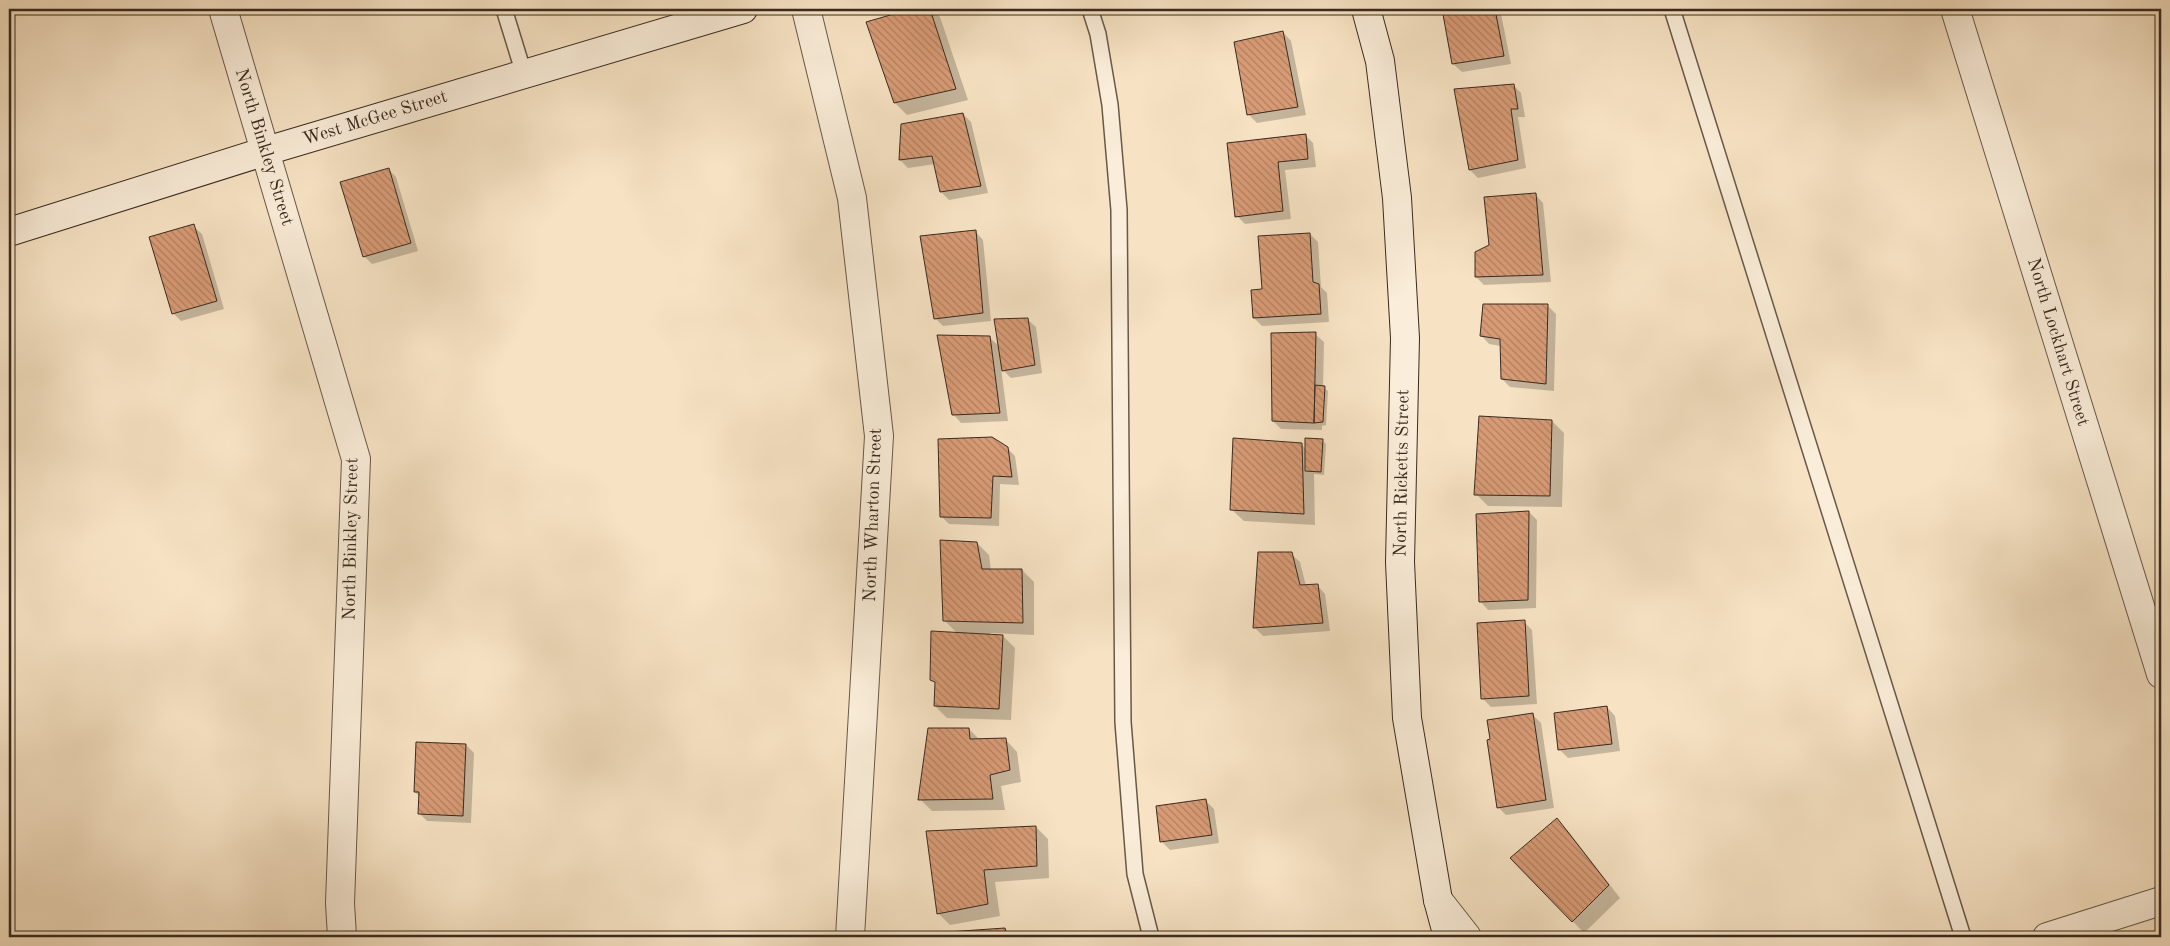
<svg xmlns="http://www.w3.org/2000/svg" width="2170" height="946" font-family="'Old Standard TT',serif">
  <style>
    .shadow { fill: #0003 }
    .building { fill: url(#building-back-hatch); stroke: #392a1f }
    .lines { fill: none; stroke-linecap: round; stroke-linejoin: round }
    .lane-casing { stroke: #685848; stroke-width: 18 }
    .street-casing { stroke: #685848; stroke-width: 30 }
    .secondary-casing { stroke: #392a1f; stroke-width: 30 }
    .lane { stroke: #faedd9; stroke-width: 15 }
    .street { stroke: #faedd9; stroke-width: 28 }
    .secondary { stroke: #faedd9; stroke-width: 28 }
    .labels { text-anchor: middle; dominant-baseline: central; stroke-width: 4.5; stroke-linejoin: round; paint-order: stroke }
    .street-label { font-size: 18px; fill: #392a1f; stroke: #faedd9 }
  </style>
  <defs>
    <pattern id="building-back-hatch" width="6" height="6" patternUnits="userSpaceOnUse" patternTransform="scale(1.25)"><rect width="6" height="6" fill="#d89b76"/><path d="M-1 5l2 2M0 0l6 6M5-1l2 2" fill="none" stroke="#b07f60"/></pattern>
  </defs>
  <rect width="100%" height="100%" fill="#f7e3c4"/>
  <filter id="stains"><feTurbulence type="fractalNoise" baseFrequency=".004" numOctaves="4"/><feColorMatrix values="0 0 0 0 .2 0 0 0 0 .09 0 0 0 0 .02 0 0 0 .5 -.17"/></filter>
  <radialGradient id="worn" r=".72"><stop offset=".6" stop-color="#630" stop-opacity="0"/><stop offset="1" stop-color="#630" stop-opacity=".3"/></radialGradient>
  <path class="shadow" d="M915 9H932L940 17 968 100 907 115 895 103 868 23Z
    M1443 9H1500L1511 64 1462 72 1453 64Z
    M1283 32 1291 41 1306 115 1257 123 1249 115 1235 43Z
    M1513 85 1521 93 1525 117H1518L1526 168 1478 178 1470 170 1455 90Z
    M963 114 971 122 988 193 949 200 941 192 935 164 908 168 900 160 902 125Z
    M1305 135 1313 143 1316 167 1285 170 1291 219 1245 224 1237 216 1228 144Z
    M388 169 396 177 418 251 372 264 364 256Z
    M1535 194 1543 203 1551 282 1484 285 1476 277 1490 246Z
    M193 226 202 234 224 309 181 321 173 313Z
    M975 231 983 240 991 321 943 326 935 318Z
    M1310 234 1318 242 1321 287 1327 293 1329 322 1262 326 1254 318 1263 291Z
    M1548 306 1556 314 1554 391 1510 387 1502 379 1501 346 1489 344 1481 335Z
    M1027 319 1036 327 1042 373 1011 378 1001 368 1008 421 961 423 953 414 990 338 1000 347Z
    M1315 334 1324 342 1323 387 1328 391 1326 425 1322 426V430L1281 429 1273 421Z
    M1552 421 1564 433 1562 507 1488 506 1476 494Z
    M1322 440 1326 444 1324 475 1314 474 1315 525 1244 521 1231 509 1301 444 1306 449Z
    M1007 448 1015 456 1019 485 1000 484 999 526 949 524 941 516Z
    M1529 512 1537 520 1536 608 1488 610 1480 601Z
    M977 543 989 555 991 570H1022L1034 582V635L990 633V636H1003L1015 648 1011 720 947 718 935 706 936 684 932 680 958 634 944 620Z
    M1291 554 1300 562 1306 586 1317 585 1325 594 1330 631 1263 636 1255 628Z
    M1524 622 1532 630 1537 704 1491 707 1483 699Z
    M1607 707 1615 716 1620 751 1568 758 1560 750Z
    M1533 715 1541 723 1554 808 1506 815 1498 807Z
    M969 729 980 740 1005 739 1017 752 1021 782 1001 786 1005 810 932 811 920 799Z
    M466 745 474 753 471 823 427 821 419 813 420 797 415 792Z
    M1206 801 1214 809 1219 843 1170 850 1162 842Z
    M1557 820 1569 832 1620 898 1584 933 1512 858Z
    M1036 827 1048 839 1049 878 995 882 1000 916 950 925 938 913 927 833Z
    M1005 930 1012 937H949L948 933Z"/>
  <path class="building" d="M911 9H930L956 89 894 103 866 22Z
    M1442 9H1495L1504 56 1452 64Z
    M1283 31 1298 107 1247 115 1234 42Z
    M1514 84 1518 109H1511L1518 160 1469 170 1454 89Z
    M963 113 981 186 940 192 932 156 899 160 901 124Z
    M1306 134 1308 159 1278 162 1283 211 1235 217 1227 143Z
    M389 168 411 243 363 257 340 182Z
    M1536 193 1543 275 1475 277V252L1489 245 1484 197Z
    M194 224 217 301 172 314 149 237Z
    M976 230 983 313 934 319 920 236Z
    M1310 233 1313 282 1319 284 1321 314 1253 318 1251 290 1262 289 1258 236Z
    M1483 304H1548L1546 384 1501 379 1500 339 1480 336Z
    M1028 318 1035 365 1002 371 994 319Z
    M1316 332 1314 423 1272 421 1271 333Z
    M937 335 990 336 1000 413 952 415Z
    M1315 385 1325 386 1323 422 1314 423Z
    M1479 416 1552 420 1550 496 1474 495Z
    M992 437 1008 447 1012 477 993 476 991 518 940 517 938 439Z
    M1233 438 1302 443 1304 514 1230 510Z
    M1305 438 1323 439 1321 472 1305 471Z
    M1529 511 1528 600 1479 602 1476 514Z
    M940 540 977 542 982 569H1022L1023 623 943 621Z
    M1258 552H1292L1300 585 1318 584 1323 623 1253 628Z
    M1525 620 1529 696 1481 699 1477 623Z
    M931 631 1003 635 999 709 934 706 935 682 930 680Z
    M1607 706 1612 744 1558 750 1554 713Z
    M1533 713 1546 800 1497 808 1487 740 1490 739 1487 720Z
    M928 728H969L970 739 1006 738 1010 770 990 775 993 799 918 800Z
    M416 742 466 744 463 816 418 814 419 792H414Z
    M1206 799 1212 835 1160 842 1156 806Z
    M1557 818 1609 885 1572 922 1510 858Z
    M1036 826 1037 866 984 870 988 904 937 914 926 831Z
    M1005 928 1008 937H948L947 932Z"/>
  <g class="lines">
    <g class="lane-casing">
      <path id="lane" d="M504 9 524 74
        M1090 9 1098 34 1110 105 1119 210 1123 722 1135 874 1151 937
        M1672 9 1963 937"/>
    </g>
    <g class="street-casing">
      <path id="street" d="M223 9 356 459 340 903 342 937
        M806 9 852 198 879 436 850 937
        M1955 9 2161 674
        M1438 900 1467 937
        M2047 937 2161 901"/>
    </g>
    <g class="secondary-casing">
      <path id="secondary" d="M1366 9 1380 61 1397 198 1405 338 1400 562 1407 718 1438 900 1448 937
        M9 232 266 151 743 9"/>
    </g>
    <use href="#lane" class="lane"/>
    <use href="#street" class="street"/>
    <use href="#secondary" class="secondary"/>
  </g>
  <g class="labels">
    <g class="street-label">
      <text transform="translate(375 118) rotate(-17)">West McGee Street</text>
      <text transform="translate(264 147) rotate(73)">North Binkley Street</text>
      <text transform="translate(2058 342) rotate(73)">North Lockhart Street</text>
      <text transform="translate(1402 473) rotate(-89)">North Ricketts Street</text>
      <text transform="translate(873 515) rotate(-88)">North Wharton Street</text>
      <text transform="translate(351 539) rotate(-89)">North Binkley Street</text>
    </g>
  </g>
  <rect width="2170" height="946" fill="none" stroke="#f7e3c4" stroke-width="30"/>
  <rect x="10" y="10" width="2150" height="926" fill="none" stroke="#392a1f" stroke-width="2.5"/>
  <rect x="15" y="15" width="2140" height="916" fill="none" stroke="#392a1f"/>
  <rect width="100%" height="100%" filter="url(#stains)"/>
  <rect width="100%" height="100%" fill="url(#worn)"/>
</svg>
